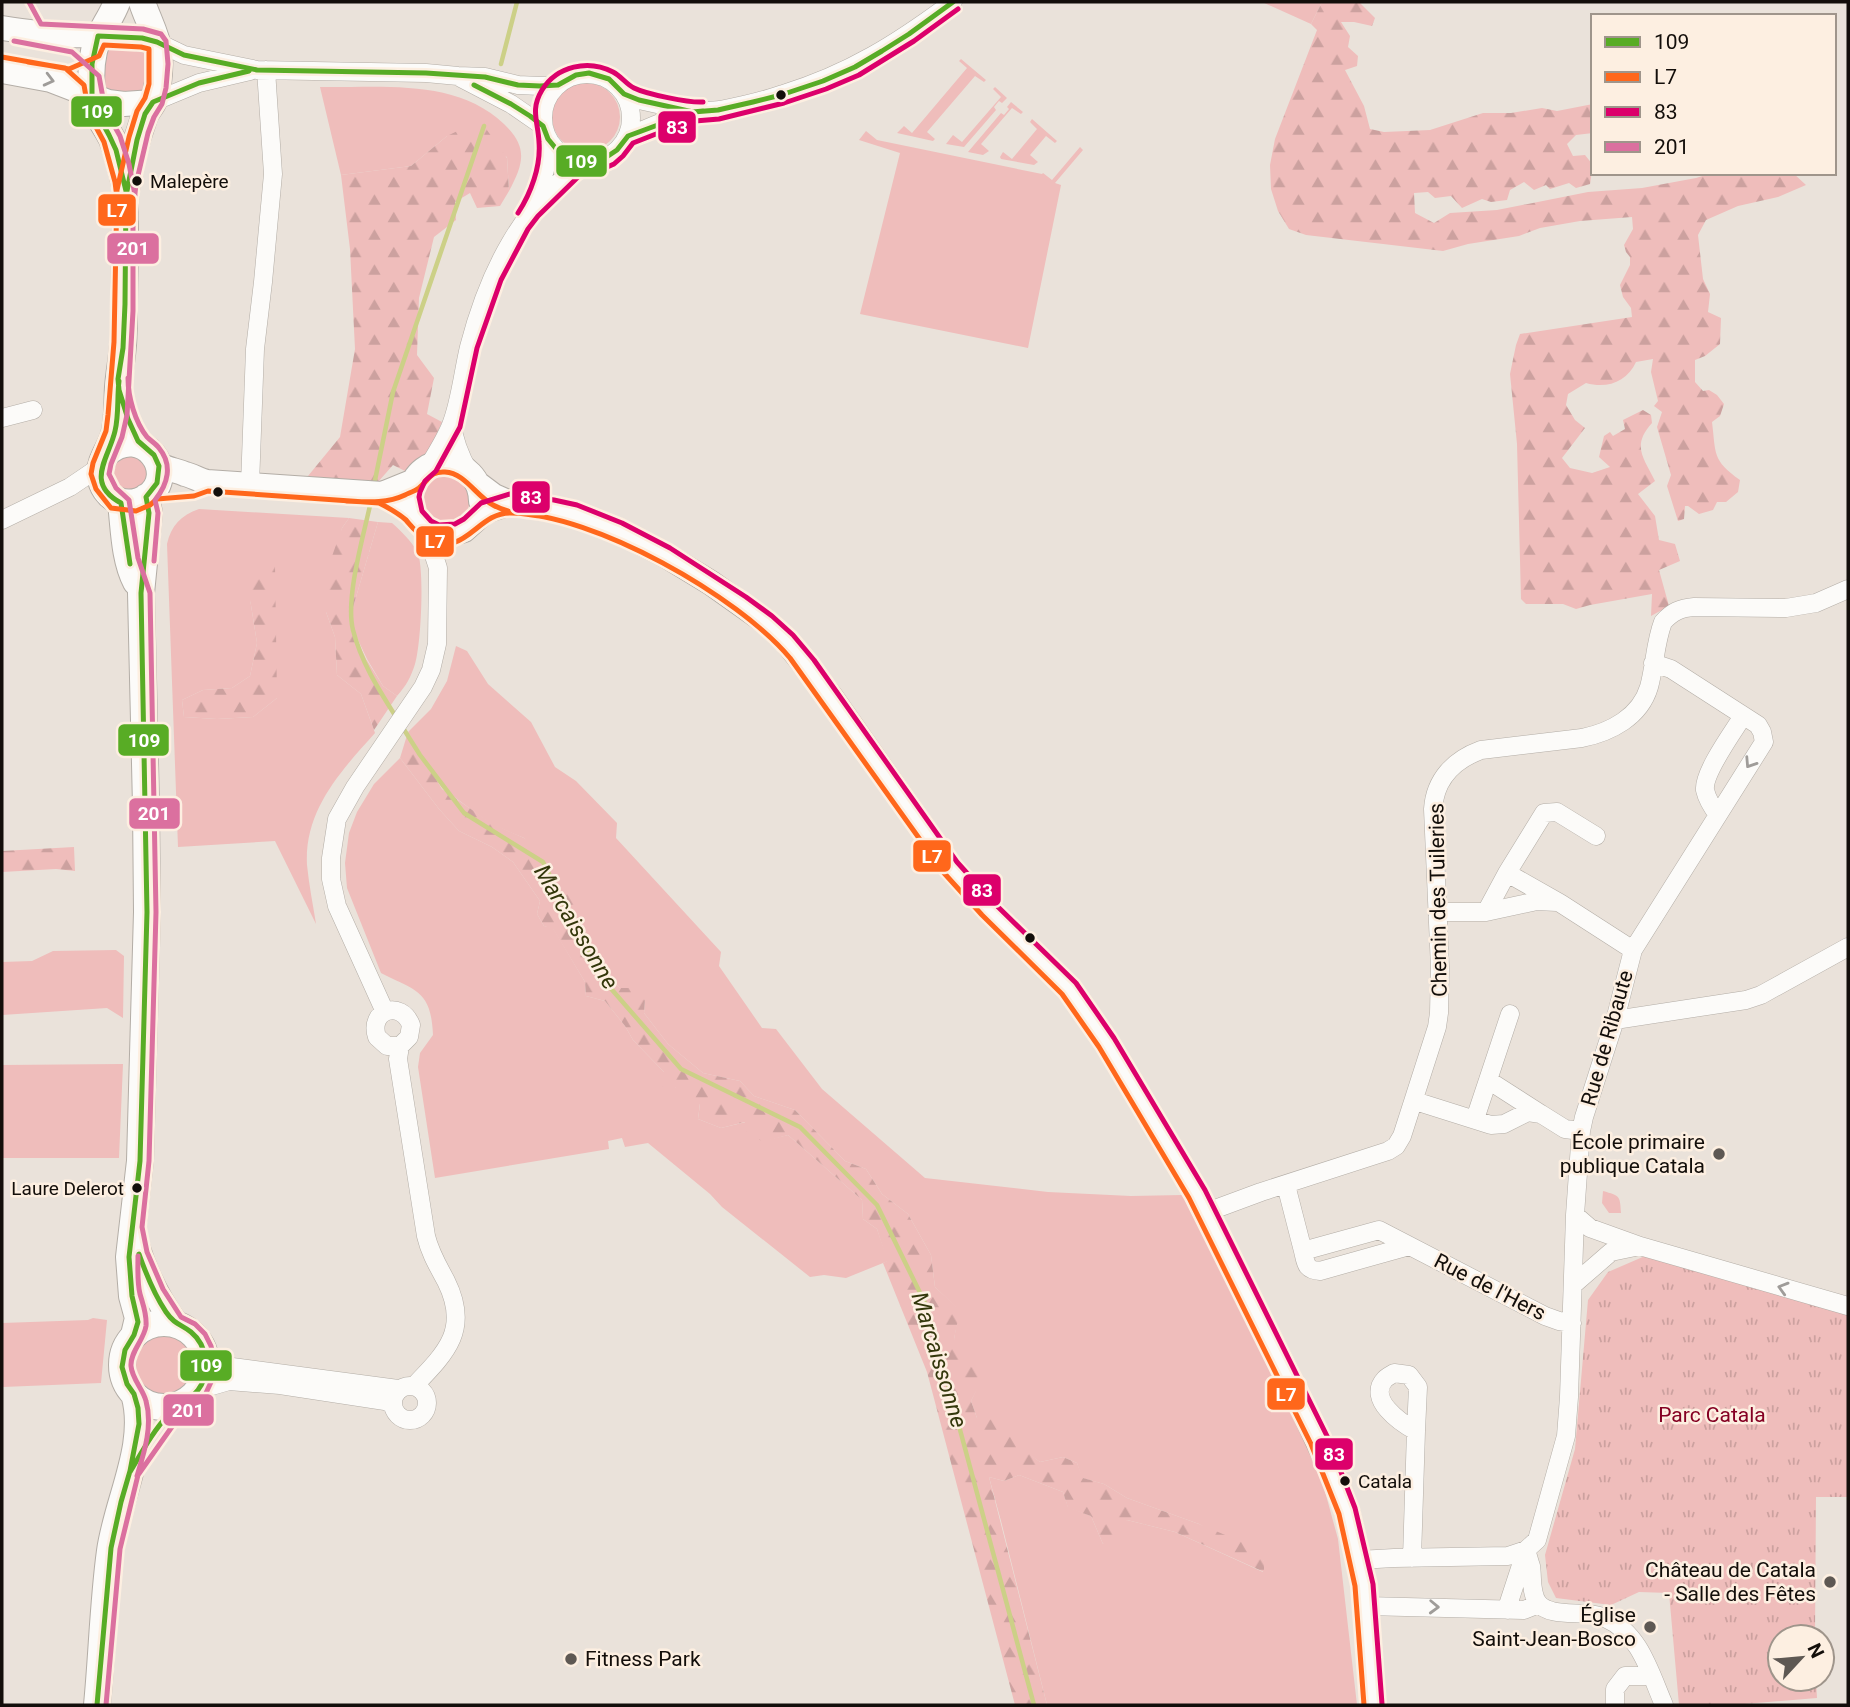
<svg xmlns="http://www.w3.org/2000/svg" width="1850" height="1707" font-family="Roboto,sans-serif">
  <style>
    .grass { fill: #efbdbb; fill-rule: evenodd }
    .forest { fill: url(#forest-firs) }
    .park { fill: url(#park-tufts) }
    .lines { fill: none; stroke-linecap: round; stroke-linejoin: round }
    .stream { stroke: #ccd087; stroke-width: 4.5 }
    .street-casing { stroke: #b3ada6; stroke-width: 19 }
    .secondary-casing { stroke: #b3ada6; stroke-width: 26 }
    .primary-casing { stroke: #b3ada6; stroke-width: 28 }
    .street { stroke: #fcfbf9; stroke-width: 18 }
    .secondary { stroke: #fcfbf9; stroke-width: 24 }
    .primary { stroke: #fcfbf9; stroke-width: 26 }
    .bus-1-casing { stroke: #fdefe1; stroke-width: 10 }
    .bus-2-casing { stroke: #fdefe1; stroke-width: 10 }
    .bus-3-casing { stroke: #fdefe1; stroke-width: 10 }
    .bus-4-casing { stroke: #fdefe1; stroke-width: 10 }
    .bus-1 { stroke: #58ac25; stroke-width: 5 }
    .bus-2 { stroke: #ff671b; stroke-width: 5 }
    .bus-3 { stroke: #dc006b; stroke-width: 5 }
    .bus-4 { stroke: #db709f; stroke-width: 5 }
    .oneway { stroke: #9f9c99 }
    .bus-dot { fill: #130e0a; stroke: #fdefe1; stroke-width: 2.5 }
    .poi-dot { fill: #5e5853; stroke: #fdefe1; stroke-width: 2.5 }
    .labels { text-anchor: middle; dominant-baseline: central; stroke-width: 5; stroke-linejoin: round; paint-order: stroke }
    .bus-label { font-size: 19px; fill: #130e0a; stroke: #fdefe1; text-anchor: start }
    .street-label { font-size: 21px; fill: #130e0a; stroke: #fdefe1 }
    .poi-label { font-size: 21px; fill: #130e0a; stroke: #fdefe1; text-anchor: end }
    .park-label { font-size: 21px; fill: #850023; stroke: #fdefe1 }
    .water-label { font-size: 23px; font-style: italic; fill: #33370b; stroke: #fdefe1 }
    .line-badge { stroke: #fdefe1; stroke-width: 2.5 }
    .badge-label { font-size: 19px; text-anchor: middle; font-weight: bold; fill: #fff }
  </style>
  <defs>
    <pattern id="forest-firs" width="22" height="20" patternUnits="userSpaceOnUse" patternTransform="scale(1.75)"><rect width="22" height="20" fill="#efbdbb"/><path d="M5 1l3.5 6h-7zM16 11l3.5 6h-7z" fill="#cca19f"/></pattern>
    <pattern id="park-tufts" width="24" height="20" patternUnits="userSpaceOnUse" patternTransform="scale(1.75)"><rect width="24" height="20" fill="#efbdbb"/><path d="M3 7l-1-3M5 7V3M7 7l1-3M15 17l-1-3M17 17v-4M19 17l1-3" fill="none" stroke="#cca19f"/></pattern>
  </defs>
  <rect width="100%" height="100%" fill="#eae2da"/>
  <path class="grass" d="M1262 2H1322L1311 24Z
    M114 48 142 49 147 53 148 79 143 91 110 92C99 82 103 63 108 50Z
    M961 59 986 80 984 82 975 76 927 132 935 139 933 141 897 133 904 126 912 133 967 68 959 61Z
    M552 117a34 34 0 1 1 68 0a34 34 0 1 1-68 0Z
    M320 87C381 88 456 78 504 124 528 147 524 163 509 191L507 157 447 136 411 166 341 175Z
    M995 87 1007 98 1002 103 999 101 994 107 996 110 964 147 946 144 953 135 962 142 1001 97 993 89Z
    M1011 102 1023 112 1021 114 1012 108 981 144 989 151 983 155 968 152 1001 113 1004 115 1009 109 1007 107Z
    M1032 119 1057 141 1055 143 1046 136 1030 155 1038 162 1034 165 1001 159 1000 157 1003 152 1012 159 1037 129 1030 122Z
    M866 131 877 140 1042 174 1043 173 1052 180 1080 147 1083 150 1055 183 1061 185 1028 348 860 314 900 153 859 140Z
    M142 454 149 479 134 492 115 487 108 463 112 457Z
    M420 499a25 25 0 1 1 50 0a25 25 0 1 1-50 0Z
    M199 509 349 518 342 528 326 612 335 637 337 675 361 694 375 733C341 771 304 810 307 865 309 885 313 905 316 924L275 841 178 847 167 544C171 526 181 515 199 509ZM250 599 277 698 253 717 217 719 184 717 182 700 203 690 232 688 250 676 257 643Z
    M378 522 392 523C401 531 411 541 417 551 425 566 421 646 415 664 411 677 406 686 397 696L383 686 367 659 349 621Z
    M456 646 467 651 488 684 531 722 555 767 576 781 617 823 616 838 721 952 719 966 762 1028 776 1029 822 1089 925 1178 1048 1192 1131 1196 1182 1195 1278 1381 1321 1477 1338 1539 1357 1705H1047L1001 1521 989 1477 1004 1481 1019 1475 1063 1492 1068 1507 1091 1516 1103 1544 1127 1520 1175 1532 1263 1572 1264 1561 1199 1524 1127 1498 1104 1484 1082 1478 1077 1463 1063 1457 1040 1462 977 1418 971 1401 980 1382 954 1339 959 1310 935 1287 931 1255 908 1214 882 1194 866 1169 845 1161 795 1110 754 1096 740 1081 703 1073 668 1044 644 1013 645 1000 620 988 598 966 580 916 524 838 491 824 442 788 408 732 431 709 447 681Z
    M400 758 439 809 459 831 492 847 513 862 540 901 537 914 544 926 553 928 585 982 586 996 605 1001 625 1026 633 1040 664 1072 675 1087 700 1103 698 1119 721 1128 746 1122 763 1141 788 1135 862 1200 863 1219 877 1229 888 1261 846 1278 824 1275 810 1277 722 1207 710 1194 648 1143 625 1147 622 1138 608 1141 609 1149 435 1178 418 1067 420 1053 433 1035C431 990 416 991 381 973L347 888 345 863 349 833 357 812 374 784Z
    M116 950 124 956 123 1018 107 1008 2 1015V962L32 961 53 951Z
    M123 1064 119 1158H2V1065Z
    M1603 1191C1620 1196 1620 1195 1621 1213H1609L1602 1203Z
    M93 1318 107 1320 101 1383 3 1387 2 1323 88 1320Z
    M132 1364a31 31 0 1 1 62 0a31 31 0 1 1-62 0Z"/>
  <path class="forest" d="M1322 2H1359L1375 18 1372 26 1354 22H1341L1350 36 1348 47 1358 56 1357 66 1345 70 1364 106 1370 129 1384 132 1430 130 1483 113H1511L1542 108 1557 111 1593 104V133L1576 135 1567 144 1573 156 1585 155 1593 165 1590 184 1576 188 1569 183 1550 189 1546 185 1534 190 1524 182 1510 190 1507 200 1491 202 1482 199 1462 208 1451 196 1435 198 1428 192 1414 193 1415 213 1434 223 1450 213 1497 210 1588 192 1642 188 1696 178 1712 173H1731L1739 176 1755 173H1793L1806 185 1778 197 1738 206 1706 220 1698 235 1703 279 1710 294 1708 312 1721 318 1720 344 1705 356 1695 360V382L1703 391 1709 390 1717 395 1724 404 1720 416 1712 422C1716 454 1712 460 1740 480L1738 492 1726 502H1717L1713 510 1699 514 1688 506H1685L1684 519 1678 521 1667 486 1671 475 1657 427 1662 412 1654 406 1658 401 1651 372 1653 359 1636 362C1627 382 1607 389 1586 383L1568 394 1566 405 1575 420 1585 428 1562 458 1570 468 1592 473 1610 467 1599 457 1604 436 1610 432 1613 436 1625 429 1623 420 1643 410 1651 415 1652 423C1631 446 1644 458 1655 481L1638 494 1655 516 1659 540 1675 544 1680 561 1659 570 1669 606 1651 616 1652 594 1590 605 1576 609 1563 604H1526L1521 599 1517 444 1510 374 1516 345 1520 334 1632 317 1631 308 1623 297 1620 285 1630 265V257L1626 252 1624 245 1633 229 1632 217 1580 221 1540 228 1519 236 1468 244 1443 251 1306 235 1289 229 1278 211 1271 189 1270 165 1275 139 1317 30 1311 24Z
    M472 124 484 126 507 158 509 191 500 206 477 208 470 193 455 202 456 220 434 237 419 298 417 355 434 378 427 414 442 422 430 449 409 473 393 465 378 482 350 483 308 476 340 437 355 349 350 249 341 175 411 166 447 136Z
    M349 518 378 522 349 621 366 659 383 686 397 696 374 730 361 694 337 675 335 637 326 612 325 576 342 528Z
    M275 565 277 698 253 717 217 719 184 717 182 700 203 690 232 688 250 676 257 643 250 599 254 569Z
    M408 732 442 789 491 823 524 838 551 862 580 916 598 966 620 988H638L645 1000 644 1013 668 1044 703 1073 740 1081 754 1096 795 1110 845 1161 866 1169 882 1194 908 1214 931 1255 935 1287 960 1310 954 1339 974 1347 981 1382 971 1401 977 1418 998 1420 1025 1445 1027 1452 1040 1462 1063 1457 1077 1463 1083 1478 1104 1484 1127 1498 1199 1524 1249 1545 1264 1561V1572L1175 1532 1127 1520 1122 1538 1103 1544 1091 1516 1068 1508 1063 1492 1019 1475 1004 1481 989 1477 1047 1705H1015L927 1372 883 1263 887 1261 877 1229 863 1219 862 1200 788 1135 763 1142 747 1132 745 1122 721 1128 698 1119 700 1104 686 1105 675 1087H661L658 1080 664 1072 633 1040 625 1026 605 1001 586 996 585 982 553 929 544 926 537 914 540 901 513 862 492 847 459 831 439 809 400 758Z
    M74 847 75 871 56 869 2 872V851Z"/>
  <path class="park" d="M1645 1256 1848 1314V1497H1816L1815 1637H1780V1679H1816L1817 1698 1732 1705H1679L1669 1593 1639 1592 1611 1605 1556 1598 1548 1582 1545 1555 1575 1449 1588 1300 1608 1272Z"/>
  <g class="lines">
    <path class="stream" d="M501 64 517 2
      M374 485 393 392 484 126
      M371 501C364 534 345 598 353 630 361 662 379 690 396 717
      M403 728 420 755 464 813 543 862 600 976 681 1069 800 1127 877 1205 927 1307 1034 1705"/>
    <g class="street-casing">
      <path id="street" d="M157 42 184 55 257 70 426 73 458 76 485 77 518 85 540 86 558 85
        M543 118a44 44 0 1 1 88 0a44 44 0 1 1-88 0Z
        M461 78 511 104 543 126
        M624 94 639 100 693 112
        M153 102 199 83 250 71
        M628 136C649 128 671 117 693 112 702 111 712 111 720 110 741 106 763 101 783 94 849 74 898 43 953 2
        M532 207 545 170 548 139
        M2 418 33 410
        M452 424C454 442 460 456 469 472
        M428 467C436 454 445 440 451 425 460 403 463 372 469 347 488 274 521 205 585 162
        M250 485 255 349 263 282 273 174 266 70
        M2 520 70 487 101 466
        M1718 815C1712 807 1707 799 1705 790 1703 773 1733 732 1743 716
        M1507 873 1560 903 1633 950
        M1437 912H1486L1537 901 1557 902
        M1486 912 1507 873 1544 813 1557 812 1596 836
        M385 1012 337 906 331 879V858L337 819 355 787 423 687 431 670 437 644 438 568 425 528
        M1615 1020 1746 1000 1761 995 1848 947
        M400 1046H387L377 1037C368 1010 401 999 411 1025L409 1037 400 1046 398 1059 426 1236C430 1253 438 1266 446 1281 470 1329 447 1352 414 1386
        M1488 1080 1541 1114
        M1415 1101 1491 1125 1504 1124 1528 1112 1541 1114 1565 1129 1581 1131
        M1475 1119 1510 1014
        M1286 1185 1303 1251 1379 1230 1545 1316 1559 1321 1572 1323
        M1207 1212 1261 1192 1388 1151 1396 1146 1402 1136 1437 1027 1439 1013 1440 968 1433 809C1435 779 1454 760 1481 750L1582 738C1611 732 1640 717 1649 687 1655 665 1655 643 1663 622 1672 612 1680 608 1694 607L1786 608 1816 603 1848 589
        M1575 1215 1590 1228 1640 1246
        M1303 1251C1306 1263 1305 1270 1320 1271L1409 1246
        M1573 1285 1611 1252 1640 1246 1848 1306
        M203 1349 217 1360 232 1367 398 1389
        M1394 1373 1409 1375 1418 1387 1416 1431C1401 1423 1366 1399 1385 1379 1387 1377 1391 1375 1394 1373Z
        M393 1403a17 17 0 1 1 34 0a17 17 0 1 1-34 0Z
        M198 1390 229 1381 280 1385 385 1401 392 1404
        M1526 1550C1528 1555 1529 1561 1531 1566 1533 1578 1530 1592 1538 1603 1551 1619 1586 1609 1605 1618 1640 1633 1650 1673 1664 1705
        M1412 1558 1416 1431
        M1359 1560 1394 1558 1508 1556 1526 1550 1537 1540 1566 1436 1569 1397 1575 1215 1581 1131 1584 1117 1615 1020 1633 950 1764 742 1762 732 1758 725 1671 669 1653 663
        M1366 1606 1524 1610 1539 1604
        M1508 1610 1509 1602 1526 1550
        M1615 1705V1689L1625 1676H1651"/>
    </g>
    <g class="secondary-casing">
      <path id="secondary" d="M2 28C22 31 42 34 63 35 94 36 126 34 157 42
        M2 71 51 80 108 102 124 104 153 102
        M158 464C168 470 176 470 185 474 193 476 199 480 207 482L382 494 414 481
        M478 484 494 496 510 503 553 509 575 514 619 531 665 555 711 583 766 622 786 641 830 696 950 867 988 909 1069 988 1106 1042 1197 1194 1285 1370 1333 1474 1347 1511 1364 1585 1373 1705
        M382 494 396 502 414 515 425 528 437 534 444 535 451 534 464 530 485 511 510 503
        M410 494C416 449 480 454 481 501"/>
    </g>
    <g class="primary-casing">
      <path id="primary" d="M117 2C111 19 98 33 94 51 90 69 90 92 96 110 100 120 107 129 112 139 118 154 122 170 125 186
        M107 453C143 422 180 474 147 497 126 510 103 499 100 475 99 459 113 445 115 430 118 416 117 402 118 387 119 373 122 359 123 345 124 333 124 320 124 308 124 283 125 258 125 233 125 219 124 204 126 190 129 166 136 141 144 118 146 111 152 106 154 100 159 85 160 68 159 52 157 35 147 18 142 2
        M121 503C124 528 124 559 136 582
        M136 1246C145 1275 158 1300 175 1324
        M122 1365a42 42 0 1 1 84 0a42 42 0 1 1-84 0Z
        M134 1335 138 1318 132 1296 129 1257 140 1161 147 912 146 806 141 593 149 513 146 497
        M97 1705C102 1654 103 1602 110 1551 117 1500 149 1444 134 1394"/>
    </g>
    <use href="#street" class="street"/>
    <use href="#secondary" class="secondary"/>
    <use href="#primary" class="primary"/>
    <g class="bus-1-casing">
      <path id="bus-1" d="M474 85 511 104 530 116 543 126 548 139 558 151 564 156 578 161 594 162 602 160 617 150 628 136 693 112 703 111
        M126 196 137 140 145 114 153 102 199 83 249 71
        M119 381C117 397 119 415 115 431 109 458 84 483 121 503L130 564
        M130 1472C142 1452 153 1431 169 1414 178 1405 190 1400 198 1390 211 1373 208 1346 191 1332 181 1324 175 1325 166 1312 154 1294 146 1274 139 1254
        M97 1705 111 1548 121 1502 130 1471 139 1424 138 1408 134 1394 127 1384 122 1367 125 1350 134 1335 138 1322 132 1296 129 1257 140 1161 147 912 141 593 149 513 146 497 157 483 159 466 154 455 138 441 128 419 119 390 118 379 123 348 125 304 126 191 116 150 109 135 97 113 92 94V64L98 36 142 38 157 42 184 55 257 70 426 73 485 77 518 85 540 86 558 85 576 75 589 73 609 79 624 94 639 100 693 112 718 110 753 102 781 95 823 81 855 67 882 51 909 34 953 2"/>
    </g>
    <g class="bus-2-casing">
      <path id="bus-2" d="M2 57 69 69 99 56 104 45 141 47 149 49V84L145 98 137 111 129 137 117 190 114 342 108 415 106 431 93 463 91 474 96 489 111 508 136 511 150 505 157 499 194 496 208 491 379 503C389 508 398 513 406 520 412 527 417 534 426 538 466 560 476 512 511 513 594 514 738 596 790 658L944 873 982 915 1062 994 1099 1047 1189 1198 1311 1444 1339 1514 1355 1586 1364 1705
        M28 62 65 68 84 85 89 114 104 142 115 182 117 198
        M346 501C367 502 386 504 405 495 409 493 415 491 419 488 429 480 430 471 445 472 465 473 476 496 493 505 507 513 524 514 540 516"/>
    </g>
    <g class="bus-3-casing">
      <path id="bus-3" d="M958 9 914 41 859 75 826 89 784 103 719 119 695 121 656 134 633 143 623 156 614 164 605 168 588 170 578 177 538 216 528 229 501 280 477 348 460 427 436 471 425 481 420 492 419 497 422 511 431 521 439 525 455 524 464 519 481 503 510 494 554 500 577 505 622 523 670 548 746 597 772 616 793 635 814 660 957 862 994 903 1076 983 1114 1038 1205 1190 1327 1436 1355 1508 1373 1584 1382 1704
        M518 213C531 193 541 166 539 142 538 121 530 110 542 90 557 66 588 59 613 72 621 76 626 84 634 88 646 94 689 103 703 102"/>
    </g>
    <g class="bus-4-casing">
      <path id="bus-4" d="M29 2 41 24 143 29 161 34 166 41 168 64 166 88 162 104 154 117 148 133 136 184 133 212V311L127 415 122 437 111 464 109 474 116 488 129 500 138 558 150 593 156 912 149 1161 142 1227 147 1252 163 1289 181 1317 195 1324 205 1334 211 1346 215 1363 212 1380 205 1395 176 1421 138 1475 120 1549 106 1705
        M14 41 72 52 99 76 105 109 120 136 129 164 135 195
        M128 378C128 397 135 422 147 437 151 441 156 444 159 448 173 465 168 484 155 500L158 513 154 561
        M137 1476C144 1453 153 1426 146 1401 143 1389 132 1379 131 1366 130 1352 144 1340 146 1326 147 1314 143 1305 140 1294 137 1282 138 1269 138 1256"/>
    </g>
    <use href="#bus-1" class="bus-1"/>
    <use href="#bus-2" class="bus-2"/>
    <use href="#bus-3" class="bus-3"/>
    <use href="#bus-4" class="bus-4"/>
  </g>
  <defs><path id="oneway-chevron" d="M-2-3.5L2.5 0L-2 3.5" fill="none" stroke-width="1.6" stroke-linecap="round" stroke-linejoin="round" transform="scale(1.75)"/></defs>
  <g class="oneway">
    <use href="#oneway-chevron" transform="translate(49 80) rotate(14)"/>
    <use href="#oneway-chevron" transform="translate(1750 763) rotate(123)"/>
    <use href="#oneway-chevron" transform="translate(1783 1288) rotate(-164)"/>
    <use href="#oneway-chevron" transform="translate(1434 1607) rotate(2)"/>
  </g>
  <g class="bus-dot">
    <circle cx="781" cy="95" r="6"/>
    <circle cx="137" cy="181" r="6"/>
    <circle cx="218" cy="492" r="6"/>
    <circle cx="1030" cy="938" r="6"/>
    <circle cx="137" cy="1188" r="6"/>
    <circle cx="1345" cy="1481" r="6"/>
  </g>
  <g class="poi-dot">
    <circle cx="1719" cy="1154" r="7"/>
    <circle cx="1830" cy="1582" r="7"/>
    <circle cx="1650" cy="1627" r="7"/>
    <circle cx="571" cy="1659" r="7"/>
  </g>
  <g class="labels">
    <g class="bus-label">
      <text x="150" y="181">Malepère</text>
      <text x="124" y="1188" text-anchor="end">Laure Delerot</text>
      <text x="1358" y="1481">Catala</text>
    </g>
    <g class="street-label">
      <text transform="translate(1438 900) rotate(-91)">Chemin des Tuileries</text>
      <text transform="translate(1607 1038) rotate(-74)">Rue de Ribaute</text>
      <text transform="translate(1490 1287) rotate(27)">Rue de l'Hers</text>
    </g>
    <g class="poi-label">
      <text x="1705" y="1142">École primaire<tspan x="1705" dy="24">publique Catala</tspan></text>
      <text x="1816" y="1570">Château de Catala<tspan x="1816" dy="24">- Salle des Fêtes</tspan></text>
      <text x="1636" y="1615">Église<tspan x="1636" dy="24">Saint-Jean-Bosco</tspan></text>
      <text x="585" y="1659" text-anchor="start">Fitness Park</text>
    </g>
    <g class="park-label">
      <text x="1712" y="1415">Parc Catala</text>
    </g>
    <g class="water-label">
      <text transform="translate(576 927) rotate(59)">Marcaissonne</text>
      <text transform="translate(939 1360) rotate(73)">Marcaissonne</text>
    </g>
  </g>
  <g class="line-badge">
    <rect x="70" y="95" width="53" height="33" rx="7" fill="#58ac25"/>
    <rect x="657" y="110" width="40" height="34" rx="7" fill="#dc006b"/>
    <rect x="555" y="144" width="53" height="34" rx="7" fill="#58ac25"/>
    <rect x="97" y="193" width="40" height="34" rx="7" fill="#ff671b"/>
    <rect x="106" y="232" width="54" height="33" rx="7" fill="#db709f"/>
    <rect x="511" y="480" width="40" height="34" rx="7" fill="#dc006b"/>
    <rect x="415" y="525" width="40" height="33" rx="7" fill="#ff671b"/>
    <rect x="117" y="723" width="53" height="34" rx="7" fill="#58ac25"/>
    <rect x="128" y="797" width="53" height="33" rx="7" fill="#db709f"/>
    <rect x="912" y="839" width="40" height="34" rx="7" fill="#ff671b"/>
    <rect x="962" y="873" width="40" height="34" rx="7" fill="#dc006b"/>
    <rect x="179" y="1349" width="54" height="33" rx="7" fill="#58ac25"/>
    <rect x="1266" y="1377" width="40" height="34" rx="7" fill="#ff671b"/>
    <rect x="162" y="1393" width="53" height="34" rx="7" fill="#db709f"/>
    <rect x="1314" y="1437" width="40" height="34" rx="7" fill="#dc006b"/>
  </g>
  <g class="badge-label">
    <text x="97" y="118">109</text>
    <text x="677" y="134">83</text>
    <text x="581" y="168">109</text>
    <text x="117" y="217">L7</text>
    <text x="133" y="255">201</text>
    <text x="531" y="504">83</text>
    <text x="435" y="548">L7</text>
    <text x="144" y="747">109</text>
    <text x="154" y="820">201</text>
    <text x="932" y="863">L7</text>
    <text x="982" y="897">83</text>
    <text x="206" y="1372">109</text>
    <text x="1286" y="1401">L7</text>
    <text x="188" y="1417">201</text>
    <text x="1334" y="1461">83</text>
  </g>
  <rect width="1850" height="1707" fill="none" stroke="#130e0a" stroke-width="7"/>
  <rect x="1591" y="14" width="245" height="161" fill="#fdefe1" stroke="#9f958b" stroke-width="2"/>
  <rect x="1605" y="37" width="35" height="10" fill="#58ac25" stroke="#9f958b" stroke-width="2"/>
  <text x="1654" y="49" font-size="21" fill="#130e0a">109</text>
  <rect x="1605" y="72" width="35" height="10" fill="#ff671b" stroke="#9f958b" stroke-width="2"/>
  <text x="1654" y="84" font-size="21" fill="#130e0a">L7</text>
  <rect x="1605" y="107" width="35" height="10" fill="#dc006b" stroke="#9f958b" stroke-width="2"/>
  <text x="1654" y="119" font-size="21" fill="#130e0a">83</text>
  <rect x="1605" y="142" width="35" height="10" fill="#db709f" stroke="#9f958b" stroke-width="2"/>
  <text x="1654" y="154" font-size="21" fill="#130e0a">201</text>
  <g transform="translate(1801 1658) rotate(64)"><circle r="33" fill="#fdefe1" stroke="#9f958b" stroke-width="2"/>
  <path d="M0-5L12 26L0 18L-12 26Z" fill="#5e5853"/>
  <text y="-10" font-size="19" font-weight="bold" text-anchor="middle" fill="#130e0a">N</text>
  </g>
</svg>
